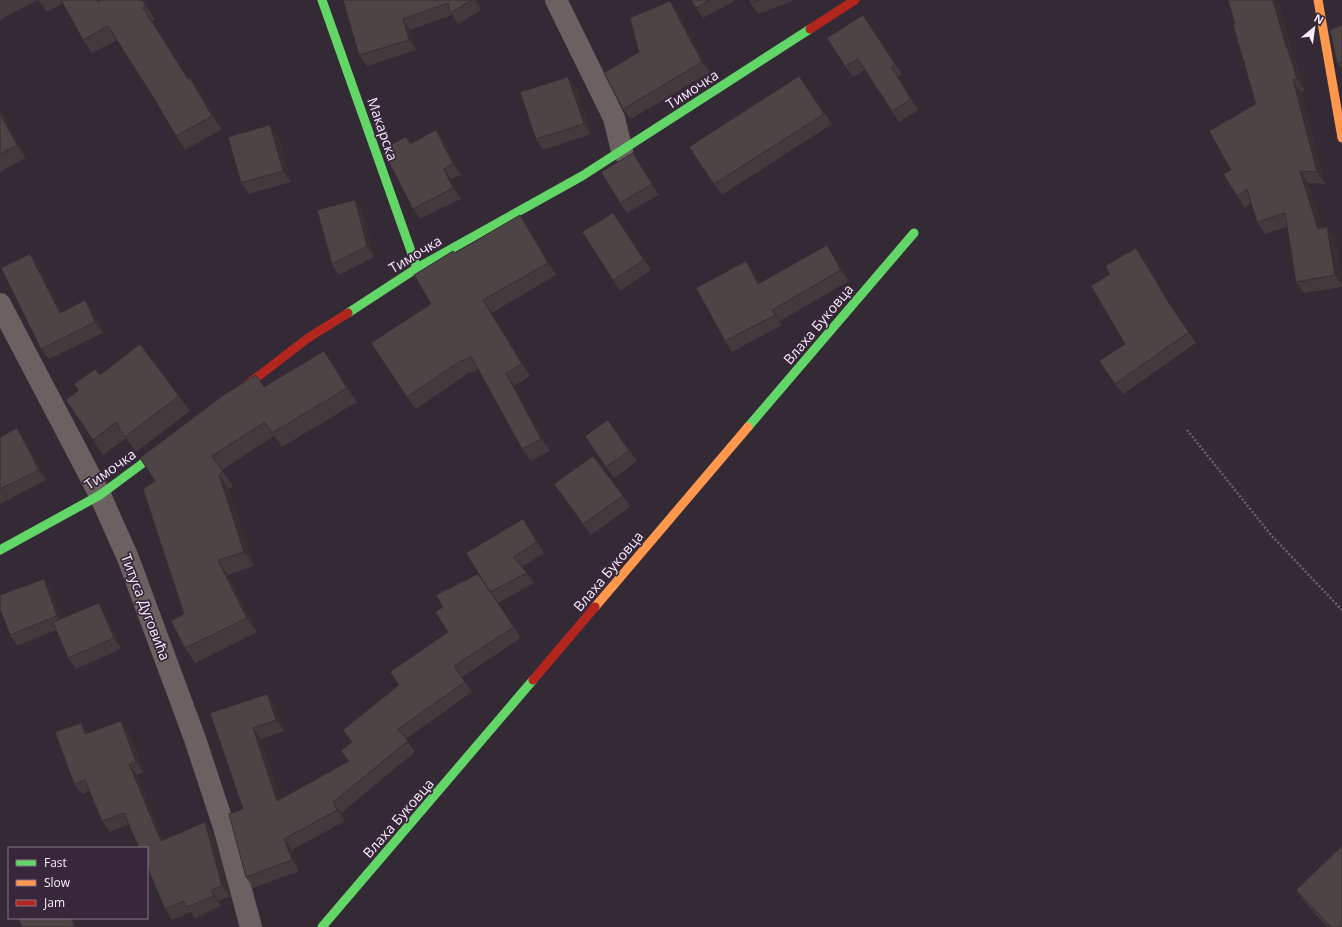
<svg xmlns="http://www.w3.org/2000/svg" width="1342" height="927" font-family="'Open Sans',sans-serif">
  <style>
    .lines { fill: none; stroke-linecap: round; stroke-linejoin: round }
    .path { stroke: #6b6266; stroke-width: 2.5; stroke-dasharray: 2 2; stroke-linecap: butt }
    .street { stroke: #6b6160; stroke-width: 22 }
    .fast { stroke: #63d668; stroke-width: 9 }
    .slow { stroke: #ff974d; stroke-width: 9 }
    .jam { stroke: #b3261e; stroke-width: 9 }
    .wall { fill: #423a3c }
    .shaded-wall { fill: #363031 }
    .building { fill: #4d4446; stroke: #363031 }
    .labels { text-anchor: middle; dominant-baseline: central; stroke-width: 3.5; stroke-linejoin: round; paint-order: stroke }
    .street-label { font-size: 14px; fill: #f9eefb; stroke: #38263a }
  </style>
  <rect width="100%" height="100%" fill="#342a36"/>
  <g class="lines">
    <path class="path" d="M1187 430 1271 535 1342 610"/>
    <path class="street" d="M556 0 614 118 622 151
      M0 304 100 495 128 558 195 739 224 827 251 927"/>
    <path class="fast" d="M322 0 417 268
      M348 313 417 268 582 176 810 29
      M748 427 914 233
      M0 550 100 495 166 446
      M322 927 533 680"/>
    <path class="slow" d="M1318 0 1342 138
      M595 607 748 427"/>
    <path class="jam" d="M810 29 855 0
      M234 395 308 338 348 313
      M533 680 595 607"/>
  </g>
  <path class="wall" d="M0 0H98L99 1 101 0H144L155 20 152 21 188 79 200 91 222 129 185 150 176 136 152 95 117 40 92 53 83 40 63 3 47 12 38 0 0 20Z
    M343 0H478L481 10 458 24 452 15 410 30 416 50 367 66 359 55Z
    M691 0H734L735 1 703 18Z
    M749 0H795L758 14 750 3Z
    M1228 0H1278L1293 55 1295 58 1305 91 1301 92 1325 184 1308 183 1323 228 1327 227 1335 239 1342 281V287L1304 293 1296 282 1287 227 1265 234 1257 222 1251 203 1245 208 1237 196 1231 170 1256 104Z
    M677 11 710 72 631 119 623 109 639 52Z
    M871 25 902 74 898 77 919 110 899 122 865 70 853 77 845 66Z
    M1342 25V70L1337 63Z
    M799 76 832 124 722 195 714 184Z
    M576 87 591 134 543 150 536 139Z
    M0 109 26 158 0 172Z
    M278 136 291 182 249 194 241 183Z
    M406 137 411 143 444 141 461 175 451 179 461 199 420 219 413 209Z
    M641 164 659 195 627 213 620 203Z
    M362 210 374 257 339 275 332 264Z
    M621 223 651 270 620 291 613 280Z
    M528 227 556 275 492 313 530 376 514 386 550 451 531 461 522 449 478 369 471 373 470 372 416 409 407 397 431 304 455 253Z
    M827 245 834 256 849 281 780 321 782 325 732 352 725 341 746 261 754 272 760 284Z
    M1136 248 1144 259 1177 316 1196 343 1123 394 1099 361 1125 344 1110 274Z
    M30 254 38 265 62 312 85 300 92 311 103 333 49 359 41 349Z
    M334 365 357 402 282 447 274 436 222 470 233 486 229 489 254 566 228 575 257 632 195 663 185 648 184 614 155 481 256 375 264 387Z
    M100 375 179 396 190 411 136 452 126 438 103 455 93 440 78 391 74 384Z
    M608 420 637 461 614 478 585 436Z
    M0 437 25 439 46 480 0 504Z
    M554 484 623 496 630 507 591 535Z
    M530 529 544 553 522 567 527 573 534 583 498 603 496 600 521 638 462 677 472 692 406 739 415 752 341 813 345 821 292 850 299 871 253 888 246 877 243 809 210 713 267 694 275 705 284 731 261 739 281 799 348 761 341 751 351 742 343 730 399 685 448 632 487 586Z
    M44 579 51 590 62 619 106 614 121 649 76 669 68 658 56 630 17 646 10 635Z
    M81 723 88 733 129 731 143 772 137 775 163 840 205 822 213 833 230 896 219 901 221 906 195 918 191 912 172 920 165 909 129 824 110 832 102 821 90 791 82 794 74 784Z
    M1296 890 1342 927H1327L1307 905Z"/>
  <path class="shaded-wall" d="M142 0H144L155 20 146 6Z
    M475 0H478L481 10Z
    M1273 0H1278L1293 55 1295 58 1305 91 1297 79 1286 47Z
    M670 1 677 11 710 72 702 62Z
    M143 8 152 21 197 93 188 79Z
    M863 15 871 25 902 74 895 64Z
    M403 19 410 30 416 50 409 40Z
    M891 67 898 77 919 110 911 99Z
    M568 77 576 87 591 134 584 124Z
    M190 78 200 91 222 129 212 116Z
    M1293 80 1301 92 1325 184 1317 172Z
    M0 109 26 158 17 145 0 114Z
    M270 125 278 136 291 182 283 171Z
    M436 130 444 141 461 175 453 164Z
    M633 153 641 164 659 195 652 184Z
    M444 169 451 179 461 199 453 188Z
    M1300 171 1308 183 1327 240 1318 229Z
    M355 200 362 210 374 257 367 246Z
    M613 213 621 223 651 270 644 260Z
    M520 215 528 227 556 275 548 263Z
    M1327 227 1335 239 1342 281V285L1335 275Z
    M827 245 834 256 849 281 841 270Z
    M1136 248 1144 259 1177 316 1170 305Z
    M30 254 38 265 67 323 60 313Z
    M746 261 754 272 766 295 758 284Z
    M85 300 92 311 103 333 95 322Z
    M483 300 492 313 530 376 522 364Z
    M772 310 780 321 782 325 775 315Z
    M324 351 334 365 357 402 347 388Z
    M506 373 514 386 550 451 541 439Z
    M17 428 25 439 46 480 39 470Z
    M219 475 229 489 254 566 244 552Z
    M523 519 530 529 544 553 537 542Z
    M218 560 228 575 257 632 247 618Z
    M44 579 51 590 65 627 57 616Z
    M99 603 106 614 121 649 114 638Z
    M267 694 275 705 284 731 276 720Z
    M121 721 129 731 143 772 136 762Z
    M81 723 88 733 85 734Z
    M253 728 261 739 285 811 277 801Z
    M129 764 137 775 168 851 161 841Z
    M333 802 341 813 345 821 337 810Z
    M205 822 213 833 230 896 222 886Z
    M284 839 292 850 299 871 292 860Z
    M211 890 219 901 221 906 214 896Z
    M71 918H74L78 927H75Z"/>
  <path class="building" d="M61 0H97L98 2 101 0H142L146 6 143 8 188 79 190 78 212 116 176 136 152 95 108 26 83 40Z
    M343 0H472L450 13 448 3 403 19 409 40 359 55Z
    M691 0H710L696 8Z
    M749 0H759L750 3Z
    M1228 0H1273L1286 47H1287L1297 79 1293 80 1317 172 1300 171 1318 229 1327 227 1335 275 1296 282 1285 213 1257 222 1247 189 1237 196 1223 174 1231 170 1209 131 1256 104 1233 25 1235 24Z
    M670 1 702 62 623 109 604 73 639 52 630 18Z
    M863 15 895 64 891 67 911 99 892 111 858 59 845 66 827 38Z
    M1342 25V61L1337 63 1330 30Z
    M799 76 824 114 714 184 689 147Z
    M568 77 584 124 536 139 520 92Z
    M0 114 17 145 0 154Z
    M270 125 283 171 241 183 228 137Z
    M436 130 453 164 444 169 453 188 413 209 390 164 384 148 406 137 410 144Z
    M633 153 652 184 620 203 601 172Z
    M355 200 367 246 332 264 317 210Z
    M613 213 644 260 613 280 582 232Z
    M520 215 548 263 483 300 522 364 506 373 541 439 522 449 471 356 463 361 462 360 407 397 371 343 431 304 414 275 453 251 455 253Z
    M827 245 841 270 772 310 775 315 725 341 696 288 746 261 758 284Z
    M1136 248 1170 305 1189 332 1115 384 1099 361 1125 344 1091 286 1110 274 1105 266Z
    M30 254 60 313 85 300 95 322 41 349 1 268Z
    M140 344 179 396 125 437 116 422 93 440 66 400 79 390 74 384 95 369 100 375Z
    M324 351 347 388 272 433 265 422 212 456 223 472 219 475 244 552 218 560 247 618 185 648 171 621 184 614 143 489 155 481 140 458 225 394 256 375 264 387Z
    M608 420 629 451 606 467 585 436Z
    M17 428 39 470 0 489V437Z
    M593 456 623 496 583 524 554 484Z
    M523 519 537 542 513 557 527 573 490 592 466 553Z
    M478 574 514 627 454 666 465 682 398 729 408 741 333 802 337 810 284 839 292 860 246 877 229 814 243 809 210 713 267 694 276 720 253 728 277 801 349 761 341 751 352 742 343 730 399 685 390 672 448 632 435 612 443 607 436 595Z
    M44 579 57 616 10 635 0 609V595Z
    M99 603 114 638 68 658 53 622Z
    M121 721 136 762 129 764 161 841 205 822 222 886 211 890 214 896 187 907 184 901 165 909 147 866V848H139L124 813 102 821 85 780 74 784 55 732 81 723 85 734Z
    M1342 846V927H1331L1296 890Z
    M18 918H71L75 927H22Z"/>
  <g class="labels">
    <g class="street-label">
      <text transform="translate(692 89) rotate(-33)">Тимочка</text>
      <text transform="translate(383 129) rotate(71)">Макарска</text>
      <text transform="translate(415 254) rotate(-31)">Тимочка</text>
      <text transform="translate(818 324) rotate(-50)">Влаха Буковца</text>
      <text transform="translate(110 469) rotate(-35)">Тимочка</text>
      <text transform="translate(608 571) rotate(-50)">Влаха Буковца</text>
      <text transform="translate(146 607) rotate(69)">Титуса Дуговића</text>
      <text transform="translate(398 818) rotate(-49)">Влаха Буковца</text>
    </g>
  </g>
  <rect x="8" y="847" width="140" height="72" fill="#38263a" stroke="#857687"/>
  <rect x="16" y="860" width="20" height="6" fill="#63d668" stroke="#857687"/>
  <text x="44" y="867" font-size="12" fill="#f9eefb">Fast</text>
  <rect x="16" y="880" width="20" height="6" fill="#ff974d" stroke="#857687"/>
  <text x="44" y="887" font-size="12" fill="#f9eefb">Slow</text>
  <rect x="16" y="900" width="20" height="6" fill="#b3261e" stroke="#857687"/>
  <text x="44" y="907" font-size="12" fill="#f9eefb">Jam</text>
  <g transform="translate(1314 28) rotate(29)" stroke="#38263a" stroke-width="3" paint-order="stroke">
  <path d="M0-3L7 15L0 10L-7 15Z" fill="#f9eefb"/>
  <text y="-6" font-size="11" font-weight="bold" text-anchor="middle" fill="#f9eefb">N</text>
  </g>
</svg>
